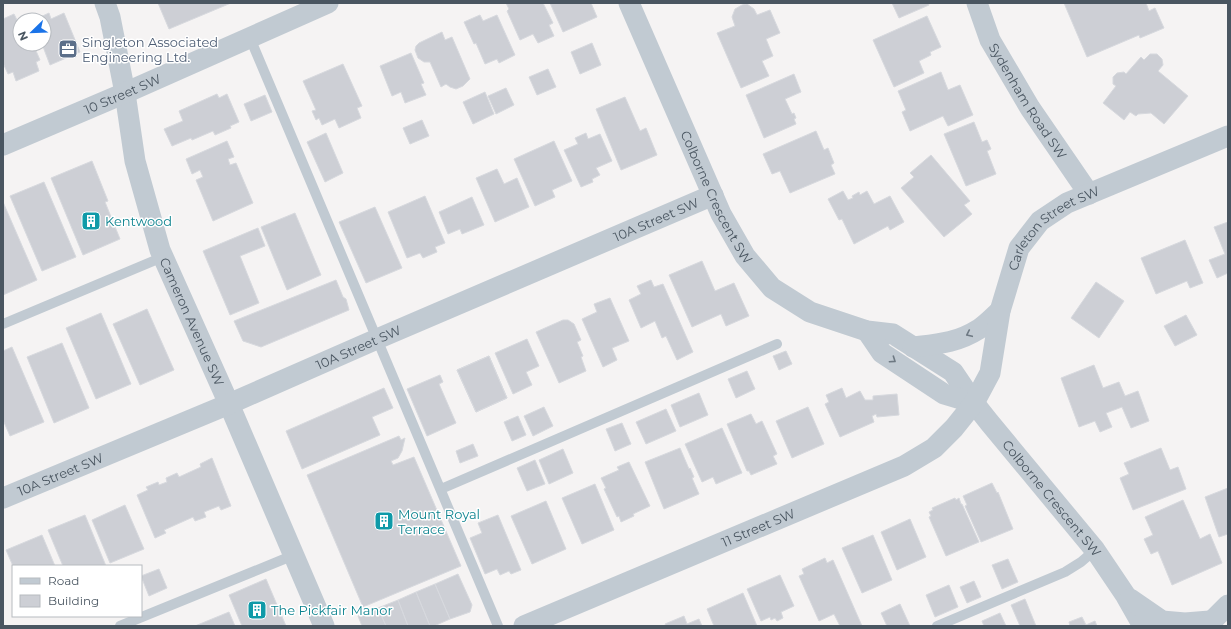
<svg xmlns="http://www.w3.org/2000/svg" width="1231" height="629" font-family="Montserrat,sans-serif">
  <style>
    .building { fill: #cdcfd5; stroke: #d7d9de }
    .lines { fill: none; stroke-linecap: round; stroke-linejoin: round }
    .service { stroke: #c1cad2; stroke-width: 10 }
    .minor { stroke: #c1cad2; stroke-width: 21 }
    .oneway { stroke: #6e7983 }
    .labels { text-anchor: middle; dominant-baseline: central; stroke-width: 3; stroke-linejoin: round; paint-order: stroke }
    .service-label { font-size: 13px; fill: #4e5e75; stroke: #fff; text-anchor: start }
    .street-label { font-size: 13px; fill: #4a5661; stroke: #fff }
    .culture-label { font-size: 13px; fill: #0d838f; stroke: #fff; text-anchor: start }
  </style>
  <rect width="100%" height="100%" fill="#f5f3f3"/>
  <path class="building" d="M158 3H231L169 29Z
    M506 3H543L553 23 549 25 554 36 538 43 533 34 520 40 507 11 509 9Z
    M550 3H591L597 17 563 32Z
    M892 3H928L929 5 899 18Z
    M1064 3H1146L1149 11 1155 8 1164 28 1140 38 1139 35 1087 57Z
    M747 4 754 9 757 15 770 10 780 33 766 39 773 56 762 61 769 76 741 88 717 33 735 26 732 17 735 9 742 5Z
    M49 13 51 19 64 13 80 52 50 65 42 44H44V20H36V19Z
    M14 14 18 22H20V44H33L40 60 36 62 39 71 16 81 13 72 8 74 3 63V19Z
    M480 15 483 21 497 15 515 55 499 63 497 59 485 64 476 43 474 44 464 22Z
    M927 16 941 47 930 52 931 55 919 61 924 73 894 87 873 40Z
    M442 32 445 40 452 37 470 79 463 86 456 89 450 87 446 84 441 87 430 62H424L418 58 415 50 416 46 419 43Z
    M592 43 601 65 580 74 571 52Z
    M411 53 424 83 421 84 426 95 405 103 401 92 392 96 380 66Z
    M1150 54H1157L1162 59 1163 65 1158 71 1188 96 1164 124 1151 113 1138 114 1136 116 1130 112 1124 120 1103 103 1116 86 1113 84V77L1117 73 1124 72 1126 74 1141 57 1144 60Z
    M343 64 362 106 357 108 361 118 339 128 335 119 322 125 319 118 316 120 312 111 316 110 303 81Z
    M548 69 556 87 537 95 529 77Z
    M941 72 948 90 960 85 973 115 948 126 943 116 910 131 902 112 906 110 898 91Z
    M794 74 801 92 785 99 792 114 794 113 796 118 794 119 796 124 764 138 746 95Z
    M506 88 514 105 496 114 488 96Z
    M485 92 494 114 473 124 463 102Z
    M217 94 219 98 227 94 239 122 230 126 231 128 215 135 213 131 192 140 191 138 172 146 164 129 183 121 179 111Z
    M265 95 272 112 251 121 244 104Z
    M625 97 640 131 646 128 657 155 621 170 596 109Z
    M422 120 429 136 410 144 403 128Z
    M974 122 982 142 987 140 991 149 987 151 996 174 966 186 944 134Z
    M816 131 824 150 828 148 834 163 831 165 835 174 790 193 780 171 772 174 763 154Z
    M326 133 343 173 325 182 307 142Z
    M586 133 588 139 600 134 612 161 596 168 600 175 592 179 593 182 581 187 564 150 578 144 575 138Z
    M227 141 234 157 228 159 230 165 236 163 253 203 213 221 196 180 203 177 200 170 192 174 186 159Z
    M554 141 572 181 552 190 555 197 535 206 514 159Z
    M931 155 970 201 964 205 972 214 944 237 901 188 914 177 910 173Z
    M92 161 108 201 105 202 120 239 83 255 51 178Z
    M497 169 504 184 517 178 529 207 495 222 476 178Z
    M44 182 76 257 42 271 10 196Z
    M843 191 848 200 853 198 852 196 859 192 860 195 867 191 874 204 890 196 904 222 890 230 888 226 854 244 842 219 839 220 828 199Z
    M425 196 445 243 435 247 437 252 423 258 420 253 407 258 388 212Z
    M472 197 484 225 462 234 460 229 448 234 439 212Z
    M3 202 37 280 3 295Z
    M375 207 402 268 366 283 339 222Z
    M295 213 321 275 287 290 261 227Z
    M1228 222V273L1217 278 1209 260 1225 254 1214 227Z
    M258 228 265 246 240 256 259 303 230 315 203 251Z
    M1185 240 1203 283 1190 288 1187 281 1156 294 1141 258Z
    M702 261 715 291 734 283 749 316 726 326 721 314 692 327 669 275Z
    M336 280 343 297 346 299 349 310 261 347 243 341 234 321Z
    M651 280 654 287 663 284 693 352 677 360 666 336 662 338 655 321 641 328 629 300 641 294 637 286Z
    M1096 282 1124 301 1099 338 1071 318Z
    M610 298 629 341 612 348 617 360 603 367 582 319 597 312 594 304Z
    M147 309 174 370 140 385 113 324Z
    M101 313 131 384 96 399 66 328Z
    M1186 315 1197 335 1175 346 1164 326Z
    M563 320H568L574 324 581 340 577 342 583 356 581 357 586 371 559 383 536 332Z
    M527 339 539 366 526 372 532 385 513 394 495 353Z
    M62 343 89 408 54 423 27 357Z
    M12 347 44 422 10 436 3 420V351Z
    M786 351 792 364 779 370 773 356Z
    M489 356 507 398 476 412 457 370Z
    M489 356 507 398 476 412 457 370Z
    M1094 365 1103 388 1119 382 1125 396 1138 391 1149 421 1131 428 1122 407 1106 413 1112 427 1100 432 1095 421 1079 427 1061 378Z
    M747 371 755 389 736 398 728 379Z
    M440 375 443 382 439 384 456 423 427 436 407 389Z
    M384 388 393 408 372 417 380 435 302 469 286 431Z
    M842 388 846 398 860 391 865 400H873V396L897 394 899 415 877 417 876 414 872 416 874 422 840 437 825 404 829 402 826 395Z
    M699 393 708 415 680 427 671 405Z
    M544 407 553 426 533 436 524 416Z
    M808 407 824 444 792 458 776 421Z
    M666 409 676 431 646 444 636 422Z
    M751 414 756 424 762 421 777 454 773 456 777 464 751 475 749 471H747L727 424Z
    M518 416 526 435 512 441 504 422Z
    M622 423 631 444 615 451 606 429Z
    M722 428 742 473 716 484 713 477 702 482 685 444Z
    M399 436 401 440 405 438 402 451 398 458 391 461 393 465 414 457 461 566 363 607 307 475Z
    M473 444 478 456 460 463 456 451Z
    M680 448 689 469 690 468 694 477 692 478 699 494 664 509 645 462Z
    M1161 448 1170 470 1178 467 1186 489 1133 510 1120 478 1129 474 1124 463Z
    M563 449 573 473 549 484 539 460Z
    M212 458 231 506 221 510 219 506 204 512 206 517 195 521 193 517 164 530 166 533 155 538 137 495 148 490 146 487 158 482 159 485 167 482 166 478 177 473 179 477 201 467 200 464Z
    M535 460 545 484 527 491 517 468Z
    M629 462 650 506 633 514 634 516 621 522 619 516 617 517 604 489 606 488 601 478 619 470 617 467Z
    M992 483 997 493 998 492 1013 529 981 542 965 506 967 505 963 496Z
    M595 484 614 530 582 544 562 498Z
    M1228 488V534L1219 537 1205 497Z
    M955 498 956 500 959 498 961 504H962L979 542 946 556 929 517 931 516 929 512 933 510 932 508Z
    M1183 500 1200 539 1210 534 1222 563 1172 585 1158 551 1151 554 1144 539 1153 535 1145 517Z
    M546 501 566 549 532 564 511 516Z
    M125 505 144 549 110 563 92 520Z
    M85 515 106 566H63L48 530Z
    M498 515 521 570 511 574 509 571 500 575 497 569 485 574 470 538 482 533 478 523Z
    M910 519 926 557 897 570 881 532Z
    M42 535 55 566H13L6 550Z
    M873 535 892 580 862 593 842 548Z
    M825 558 827 563 833 560 862 626H840L834 614 819 621 799 576 804 574 802 569Z
    M1008 559 1018 582 1002 589 992 565Z
    M159 569 167 588 149 596 141 576Z
    M458 574 472 605 470 612 450 619 435 584Z
    M780 575 794 606 781 612 783 618 777 621 775 618 771 620 770 617 761 621 747 589Z
    M266 579 286 626H242L229 595Z
    M974 581 981 597 967 603 960 587Z
    M435 584 450 619 434 626H430L416 592Z
    M949 585 958 607 935 617 926 595Z
    M416 592 430 626H408L398 600Z
    M743 593 757 626H714L707 609Z
    M1025 599 1036 626H1020L1011 605Z
    M398 600 408 626H386L378 608Z
    M900 604 910 626H887L881 613Z
    M378 608 386 626H362L358 616Z
    M229 612 235 626H195Z
    M1000 613 1006 626H984L982 621Z
    M684 616 687 624 699 619 702 626H666L665 624Z
    M1082 617 1086 625 1095 621 1097 626H1070L1069 622Z"/>
  <g class="lines">
    <path class="service" d="M250 38 498 626
      M3 324 163 257
      M441 489 777 344
      M120 626 294 555
      M937 626 1065 572 1081 562 1095 550"/>
    <g class="minor">
      <path id="s1" d="M105 3 110 17 125 93 135 161 160 250 229 404 324 626"/>
      <path id="s2" d="M629 3 721 214 745 256 772 288 810 312 867 331 893 334 953 372 974 403 989 422 1095 550 1126 596 1143 626"/>
      <path id="s3" d="M977 3 990 40 1030 108 1089 194"/>
      <path id="s4" d="M3 145 125 93 328 3"/>
      <path d="M867 331 882 353 944 394 974 403"/>
      <path d="M913 347C938 344 957 343 979 329 986 325 993 317 1000 311"/>
      <path id="s5" d="M3 498 229 404 377 339 713 195"/>
      <path d="M1130 599 1162 621 1185 623 1210 621"/>
      <path id="s6" d="M524 626 904 466 934 448 954 428 974 403 990 373 1000 311 1019 248 1040 221 1067 203 1228 136"/>
      <path d="M1207 626 1228 605"/>
    </g>
  </g>
  <defs><path id="oneway-chevron" d="M-2-3.5L2.5 0L-2 3.5" fill="none" stroke-width="1.6" stroke-linecap="round" stroke-linejoin="round"/></defs>
  <g class="oneway">
    <use href="#oneway-chevron" transform="translate(969 334) rotate(155)"/>
    <use href="#oneway-chevron" transform="translate(893 360) rotate(34)"/>
  </g>
  <defs>
    <g id="office-square" transform="scale(1)"><rect x="-9" y="-9" width="18" height="18" rx="4" fill="#5c6f8a" stroke="#fff"/><path d="M-6-3h4V-5.5h4V-3h4V5H-6ZM-1-4.5V-3h2v-1.5ZM-6 0V1H6V0Z" fill="#fff"/></g>
    <g id="building-square" transform="scale(1)"><rect x="-9" y="-9" width="18" height="18" rx="4" fill="#0f9aa8" stroke="#fff"/><path d="M-4-6H4V6H1V3H-1V6H-4ZM-2.5-4.3h1.7v1.8h-1.7ZM.8-4.3h1.7v1.8H.8ZM-2.5-1h1.7V.8h-1.7ZM.8-1h1.7V.8H.8Z" fill="#fff"/></g>
  </defs>
  <g fill-rule="evenodd">
    <use href="#office-square" x="68" y="49"/>
    <use href="#building-square" x="91" y="221"/>
    <use href="#building-square" x="384" y="521"/>
    <use href="#building-square" x="257" y="610"/>
  </g>
  <g class="labels">
    <g class="service-label">
      <text x="82" y="42">Singleton Associated<tspan x="82" dy="15">Engineering Ltd.</tspan></text>
    </g>
    <g class="street-label">
      <text stroke="none"><textPath href="#s4" startOffset="130">10 Street SW</textPath></text>
      <text stroke="none"><textPath href="#s3" startOffset="111">Sydenham Road SW</textPath></text>
      <text stroke="none"><textPath href="#s2" startOffset="213">Colborne Crescent SW</textPath></text>
      <text stroke="none"><textPath href="#s5" startOffset="710">10A Street SW</textPath></text>
      <text stroke="none"><textPath href="#s6" startOffset="709">Carleton Street SW</textPath></text>
      <text stroke="none"><textPath href="#s1" startOffset="332">Cameron Avenue SW</textPath></text>
      <text stroke="none"><textPath href="#s5" startOffset="386">10A Street SW</textPath></text>
      <text stroke="none"><textPath href="#s5" startOffset="62">10A Street SW</textPath></text>
      <text stroke="none"><textPath href="#s2" startOffset="683">Colborne Crescent SW</textPath></text>
      <text stroke="none"><textPath href="#s6" startOffset="254">11 Street SW</textPath></text>
    </g>
    <g class="culture-label">
      <text x="105" y="221">Kentwood</text>
      <text x="398" y="514">Mount Royal<tspan x="398" dy="15">Terrace</tspan></text>
      <text x="271" y="610">The Pickfair Manor</text>
    </g>
  </g>
  <rect width="1231" height="629" fill="none" stroke="#4a5661" stroke-width="8"/>
  <rect x="12" y="565" width="130" height="52" fill="#ffffff" stroke="#b7bbc0"/>
  <rect x="20" y="578" width="20" height="6" fill="#c1cad2" stroke="#b7bbc0"/>
  <text x="48" y="585" font-size="12" fill="#4a5661">Road</text>
  <rect x="20" y="595" width="20" height="12" fill="#cdcfd5" stroke="#b7bbc0"/>
  <text x="48" y="605" font-size="12" fill="#4a5661">Building</text>
  <g transform="translate(32 32) rotate(247)"><circle r="19" fill="#ffffff" stroke="#b7bbc0"/>
  <path d="M0-3L7 15L0 10L-7 15Z" fill="#1a73e8"/>
  <text y="-6" font-size="11" font-weight="bold" text-anchor="middle" fill="#4a5661">N</text>
  </g>
</svg>
